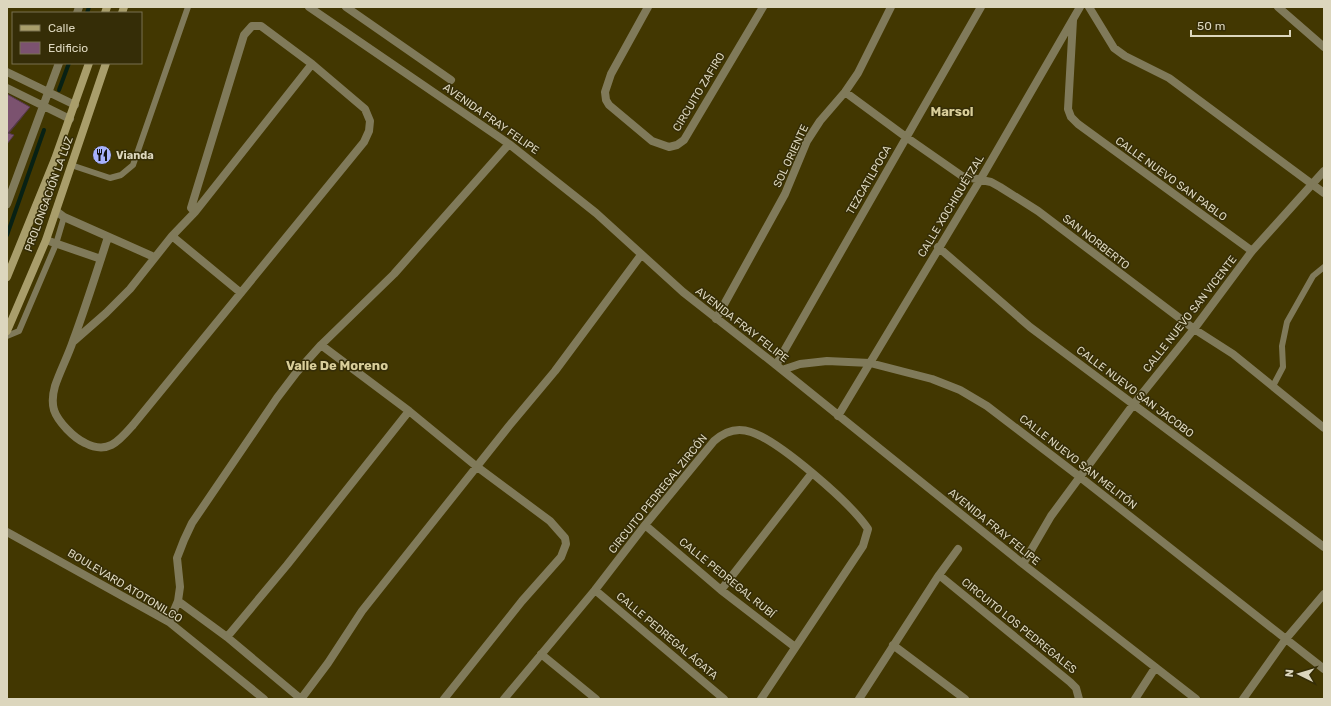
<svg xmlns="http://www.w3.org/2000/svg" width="1331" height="706" font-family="Rubik,sans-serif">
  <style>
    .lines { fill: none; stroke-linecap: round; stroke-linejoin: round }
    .stream { stroke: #082114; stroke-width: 4 }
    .lane { stroke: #807a5a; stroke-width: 6 }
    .street { stroke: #807a5a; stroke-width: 8 }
    .secondary { stroke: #a99e6b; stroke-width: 8 }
    .shaded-wall { fill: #56394e }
    .building { fill: #7b526f; stroke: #56394e }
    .labels { text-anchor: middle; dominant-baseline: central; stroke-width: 3; stroke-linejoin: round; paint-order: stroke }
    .street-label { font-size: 11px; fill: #dcd6bd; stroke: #352d07 }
    .poi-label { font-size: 11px; font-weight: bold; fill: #dcd6bd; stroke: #352d07; text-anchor: start }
    .quarter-label { font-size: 13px; font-weight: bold; fill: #d9ce9a; stroke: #352d07 }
  </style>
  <rect width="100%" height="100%" fill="#423701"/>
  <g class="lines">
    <path class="stream" d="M87 13 89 7
      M59 90 69 63
      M7 235 44 130"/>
    <path class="lane" d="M71 165 110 178 121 175 133 165 188 7
      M7 336 19 331 56 244 64 217
      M1273 386 1283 367 1282 346 1287 322 1313 276 1324 267"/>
    <path class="street" d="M309 7 509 144 596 213 683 292 776 365 1023 564 1196 699
      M346 7 451 80
      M648 7 611 74 605 92 606 100 609 105 652 141 669 147 677 145 684 140 763 7
      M1089 7 1114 48 1125 56 1169 78 1324 193
      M1278 7 1324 47
      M77 13 79 7
      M1073 20 1068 109 1071 117 1078 124 1252 251
      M7 72 75 105
      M7 88 70 119
      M845 92 906 137 962 176 991 182 1000 187 1038 211 1194 329 1233 354 1324 428
      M7 204 59 63
      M56 211 64 217 154 257
      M172 236 195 212 312 64 261 26H252L244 35 191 208 195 212
      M108 237C97 271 86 306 73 341 68 356 60 371 55 386 53 393 52 403 54 410 58 422 74 438 85 443 108 455 119 441 133 425L364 142 369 131 370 121 365 109 312 64
      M46 240 101 259
      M938 247 1030 327 1324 547
      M716 319 785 194 807 141 820 121 845 92 858 73 891 7
      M74 341 106 313 130 289 172 236 241 293
      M321 345 409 411 476 466 550 521 565 538 566 544 561 557 522 601 444 699
      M776 365 981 7
      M782 370 800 364 827 361 870 363 932 379 960 390 987 406 1080 477 1324 669
      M838 416 980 180 1080 7
      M645 525 721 590 795 647
      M7 532 169 622 264 699
      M1023 564 1051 516 1133 405 1194 329 1252 251 1324 171
      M939 575 1070 682 1076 688 1079 699
      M595 590 724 699
      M721 590 812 473
      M178 601 227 637 301 699
      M169 622 178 601 180 587 177 558 184 540 192 523 277 398 296 373 321 345 394 274 509 144
      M227 637 287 565 409 411
      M893 645 965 699
      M541 654 596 699
      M301 699 328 663 362 611 509 426 555 371 641 255
      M504 699 595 590 645 525 714 441C724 432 737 427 751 432 779 441 851 503 868 529L863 546 761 699
      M859 699 939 575 958 549
      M1135 699 1155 668
      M1243 699 1285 640 1324 594"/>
    <path class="secondary" d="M105 13 107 7
      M122 13 124 7
      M7 277 55 159 89 63
      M7 331 46 240 106 63"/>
  </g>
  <path class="shaded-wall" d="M30 107 21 119 7 136V135Z"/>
  <path class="building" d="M7 94 30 107 8 133 14 135 7 144Z"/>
  <defs>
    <g id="restaurant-disc" transform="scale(1)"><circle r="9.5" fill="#a6b1fc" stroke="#352d07"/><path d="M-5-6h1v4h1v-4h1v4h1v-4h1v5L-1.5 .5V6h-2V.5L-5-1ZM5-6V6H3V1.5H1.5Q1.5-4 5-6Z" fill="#111"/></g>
  </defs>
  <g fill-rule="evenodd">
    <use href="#restaurant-disc" x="102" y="155"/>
  </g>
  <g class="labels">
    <g class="street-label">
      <text transform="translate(699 92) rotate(-59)">CIRCUITO ZAFIRO</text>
      <text transform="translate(491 119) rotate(35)">AVENIDA FRAY FELIPE</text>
      <text transform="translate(791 156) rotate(-65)">SOL ORIENTE</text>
      <text transform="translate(1171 179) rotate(36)">CALLE NUEVO SAN PABLO</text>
      <text transform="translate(869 180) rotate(-60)">TEZCATILPOCA</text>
      <text transform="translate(49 194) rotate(-70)">PROLONGACIÓN LA LUZ</text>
      <text transform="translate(951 206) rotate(-59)">CALLE XOCHIQUÉTZAL</text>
      <text transform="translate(1096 242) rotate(38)">SAN NORBERTO</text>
      <text transform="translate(1190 314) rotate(-52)">CALLE NUEVO SAN VICENTE</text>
      <text transform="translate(742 325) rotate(38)">AVENIDA FRAY FELIPE</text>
      <text transform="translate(1135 392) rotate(37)">CALLE NUEVO SAN JACOBO</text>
      <text transform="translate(1078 462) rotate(38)">CALLE NUEVO SAN MELITÓN</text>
      <text transform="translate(658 494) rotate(-51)">CIRCUITO PEDREGAL ZIRCÓN</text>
      <text transform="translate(994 527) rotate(39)">AVENIDA FRAY FELIPE</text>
      <text transform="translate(727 578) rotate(39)">CALLE PEDREGAL RUBÍ</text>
      <text transform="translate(125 586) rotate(31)">BOULEVARD ATOTONILCO</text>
      <text transform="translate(1019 626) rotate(39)">CIRCUITO LOS PEDREGALES</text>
      <text transform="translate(667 636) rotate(40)">CALLE PEDREGAL ÁGATA</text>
    </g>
    <g class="poi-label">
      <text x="116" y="155">Vianda</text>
    </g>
    <g class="quarter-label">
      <text x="952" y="111">Marsol</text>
      <text x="337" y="365">Valle De Moreno</text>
    </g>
  </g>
  <rect width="1331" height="706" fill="none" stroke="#dcd6bd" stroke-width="16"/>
  <rect x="12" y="12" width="130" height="52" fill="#352d07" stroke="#787150"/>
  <rect x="20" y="25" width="20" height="6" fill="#a99e6b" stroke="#787150"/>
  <text x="48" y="32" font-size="12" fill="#dcd6bd">Calle</text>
  <rect x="20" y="42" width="20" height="12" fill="#7b526f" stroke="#787150"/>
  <text x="48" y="52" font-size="12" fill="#dcd6bd">Edificio</text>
  <g transform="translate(1299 674) rotate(275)" stroke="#352d07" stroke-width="3" paint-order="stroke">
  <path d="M0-3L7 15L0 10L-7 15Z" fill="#dcd6bd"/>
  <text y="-6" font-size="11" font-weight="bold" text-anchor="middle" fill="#dcd6bd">N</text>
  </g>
  <path d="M1191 30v6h99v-6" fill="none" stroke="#dcd6bd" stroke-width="2"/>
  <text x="1197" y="30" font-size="12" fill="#dcd6bd" stroke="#352d07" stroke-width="3" paint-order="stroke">50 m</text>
</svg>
